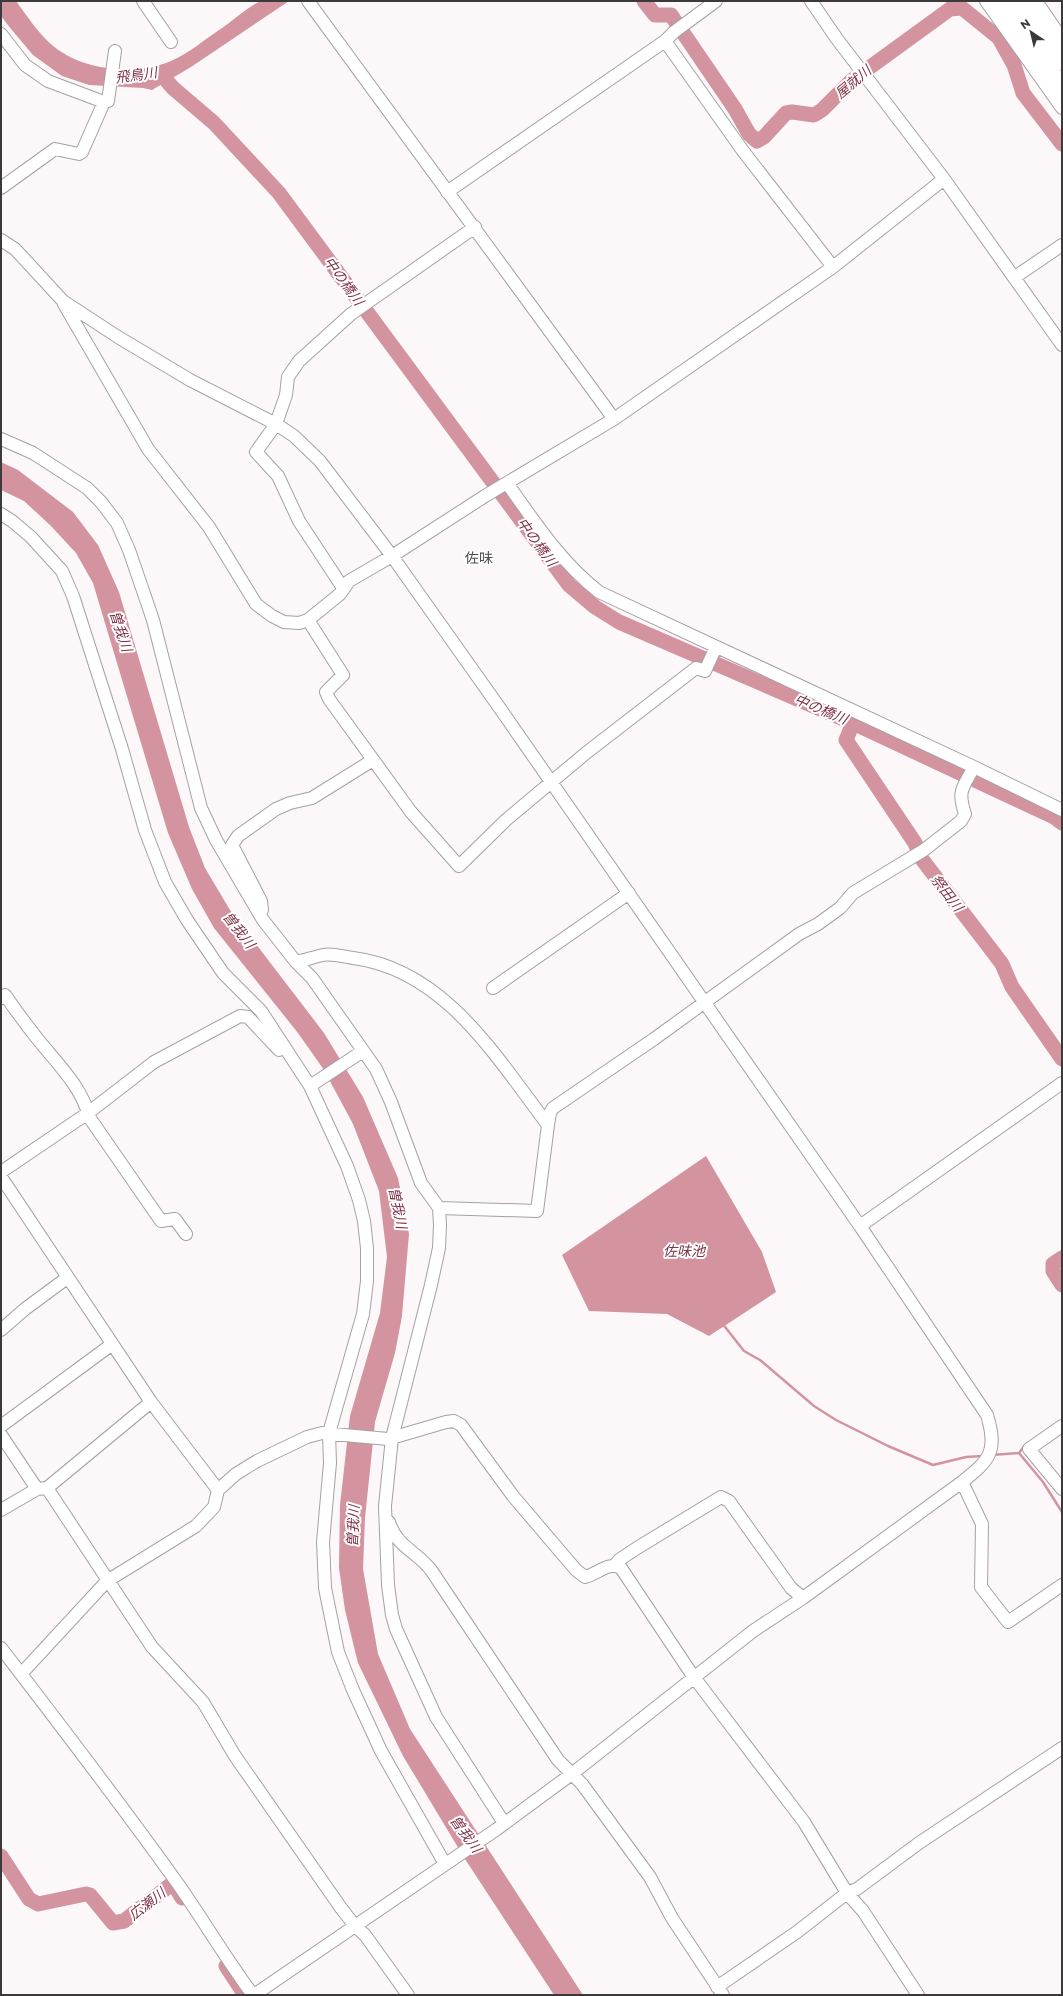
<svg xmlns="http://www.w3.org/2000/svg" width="1063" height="1996" font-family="Montserrat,'Noto Sans JP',sans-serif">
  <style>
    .water { fill: #d3939f }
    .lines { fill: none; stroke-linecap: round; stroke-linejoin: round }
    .stream { stroke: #d3939f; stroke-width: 2.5 }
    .river { stroke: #d3939f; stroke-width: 15 }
    .minor-casing { stroke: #a5a1a2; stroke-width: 14 }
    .highway-casing { stroke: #a5a1a2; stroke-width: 20 }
    .minor { stroke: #fff; stroke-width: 12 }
    .highway { stroke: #fff; stroke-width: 18 }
    .labels { text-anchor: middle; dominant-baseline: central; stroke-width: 4; stroke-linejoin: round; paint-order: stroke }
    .water-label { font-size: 14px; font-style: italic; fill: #803246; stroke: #fff }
    .neighbourhood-label { font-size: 14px; fill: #504d4d; stroke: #fff }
  </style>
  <rect width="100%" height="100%" fill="#fcf8f9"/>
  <path class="water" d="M1 1H16C27 16 38 33 52 45 82 71 135 76 171 61 188 54 204 40 219 30 229 24 252 3 262 1 270 0 281 1 289 1L191 67 152 90 143 88 89 85 62 76 33 55 11 29 1 16Z
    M1 462 18 470 73 512 98 545 119 592 189 827 205 868 230 910 324 1033 363 1097 398 1178 409 1234 402 1316 395 1353 375 1422 365 1518 363 1569 378 1654 410 1729 583 1995H554L465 1859 403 1756 358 1663 345 1610 339 1568 340 1505 350 1416 380 1313 387 1257 379 1191 353 1124 324 1070 298 1033 214 928 192 889 168 833 93 583 76 553 51 526 24 501 1 490Z
    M706 1156 762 1252 776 1292 709 1336 667 1314 589 1311 562 1255Z"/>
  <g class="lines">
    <path class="stream" d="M722 1323 744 1351 760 1360 814 1406 836 1420 888 1446 933 1465 966 1457 983 1456
      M1019 1453 1043 1482 1062 1512
      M992 1455 1019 1453 1025 1445"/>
    <path class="river" d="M644 1 655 15H671L735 109 749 134 757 141 764 137 786 113 792 112 814 115 822 110 851 81 950 9 962 8 999 38 1014 65 1023 93 1062 144
      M160 73 173 88 214 123 279 193 569 585 595 607 619 622 853 723 1054 817 1062 823
      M853 723 846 740 915 843 921 858 993 952 1002 964 1012 987 1062 1059
      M1062 1258 1053 1264V1271L1062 1285
      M1 1856 29 1899 38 1904 86 1894 90 1895 113 1923 124 1921 173 1883 182 1898
      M226 1966 245 1995"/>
    <g class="minor-casing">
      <path id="minor" d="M143 1 171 42
        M308 1 614 419
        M811 1 837 39 944 179 1062 345
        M986 1 1062 108
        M1036 1 1062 39
        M1 34 25 65 48 81 104 102
        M665 41 743 151 833 267
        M1 188 55 149 79 154 82 152 104 102 108 101 115 51
        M447 192 665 41 674 32 716 1
        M1 240 15 249 63 301 118 337 190 380 276 424 294 436 320 461 392 556 499 707 860 1226
        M1015 277 1062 245
        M64 304 148 449 209 527 256 604 272 616 284 622 299 623 308 620 340 594 349 581 392 556 485 496 614 419 833 267 944 179
        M1 439 33 453 87 488 101 502 117 523 129 550 153 620 201 808 216 840 263 920 296 962 312 978 376 1069 391 1102 421 1183 439 1208 440 1225 439 1248 431 1285 392 1438 385 1506 388 1585 392 1615 396 1629 436 1717 504 1823
        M507 483C535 523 561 562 599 592L974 767 1062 810
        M1 514 12 521 31 537 62 571 73 596 122 749 145 830 165 882 187 920 223 973 261 1011 310 1086 347 1166 359 1200 364 1221 367 1248V1281L363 1314 329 1433 330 1463 323 1542 325 1588 338 1652 353 1690 381 1751 445 1864
        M343 588 299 521 278 476 256 452 276 424 286 395 288 377 299 361 351 314 475 227
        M308 620 343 675 326 692 329 699 411 812 459 866 506 820 586 753 696 668 705 671 716 647
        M262 910 261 901 232 845 238 836 276 809 290 803 312 798 373 760
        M296 962C305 960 314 957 323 955 332 953 344 957 353 958 444 969 497 1058 548 1125
        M493 988 629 893
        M1 998 5 995C16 1011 28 1027 40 1042 58 1064 83 1089 89 1117L161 1221 175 1219 186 1234
        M310 1086 363 1051
        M1 1172 88 1113 154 1062 240 1016 248 1017 279 1050
        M1 1177 151 1402 218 1490
        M439 1208 537 1211 548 1125 550 1113 553 1108 654 1039 799 934 818 924 840 908 853 893 924 850 961 821 965 814C957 790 963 788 974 767
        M1 1330 25 1309 67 1278
        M1 1426 111 1345
        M1062 1426 1029 1449 1062 1489
        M1 1435 37 1489
        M962 1482 982 1524 981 1587 1008 1622 1062 1585
        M47 1488 152 1647 203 1702 235 1756 341 1908 355 1926 365 1935 408 1995
        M1 1510 37 1489 47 1488 151 1402
        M389 1522C397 1547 416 1551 431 1570L558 1760 582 1784 650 1877 672 1918 723 1995
        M615 1565 619 1560 637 1548 721 1497 729 1501 791 1588 803 1598
        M1 1648C61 1726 121 1804 178 1884 204 1921 226 1959 253 1995
        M21 1674 107 1581 196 1526 214 1507 218 1490 236 1474 257 1461 307 1437 322 1433 388 1439 446 1422 454 1421 461 1425 513 1496 576 1570 585 1577C598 1574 608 1561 621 1568L693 1676 804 1822 847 1893 863 1911 918 1995
        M717 1987 797 1932 847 1893 857 1889 919 1843 1062 1748
        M254 1995 497 1829 573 1773 753 1631 803 1598 962 1482C990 1460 998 1451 987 1415L860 1226 1062 1083"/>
    </g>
    <g class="highway-casing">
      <path id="highway" d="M1000 1 1062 88
        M1020 1 1062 61"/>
    </g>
    <use href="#minor" class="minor"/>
    <use href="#highway" class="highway"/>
  </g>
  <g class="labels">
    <g class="water-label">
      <text transform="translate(136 75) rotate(-8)">飛鳥川</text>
      <text transform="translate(853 82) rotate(-40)">屋就川</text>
      <text transform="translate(344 281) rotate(54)">中の橋川</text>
      <text transform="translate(537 542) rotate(54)">中の橋川</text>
      <text transform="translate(121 631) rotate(72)">曽我川</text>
      <text transform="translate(821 709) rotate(23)">中の橋川</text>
      <text transform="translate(947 893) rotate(52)">祭田川</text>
      <text transform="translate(239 930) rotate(52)">曽我川</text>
      <text transform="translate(398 1208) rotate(79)">曽我川</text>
      <text x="684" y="1251">佐味池</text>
      <text transform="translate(353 1526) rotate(-87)">曽我川</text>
      <text transform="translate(466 1834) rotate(54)">曽我川</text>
      <text transform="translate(147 1904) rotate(-38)">広瀬川</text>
    </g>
    <g class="neighbourhood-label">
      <text x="479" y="558">佐味</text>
    </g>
  </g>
  <rect width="1063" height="1996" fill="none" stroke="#3b3939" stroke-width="4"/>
  <g transform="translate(1031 32) rotate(325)" stroke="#ffffff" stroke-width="3" paint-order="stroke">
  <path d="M0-3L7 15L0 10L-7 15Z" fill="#3b3939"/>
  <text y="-6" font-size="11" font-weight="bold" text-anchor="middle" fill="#3b3939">N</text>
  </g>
</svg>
